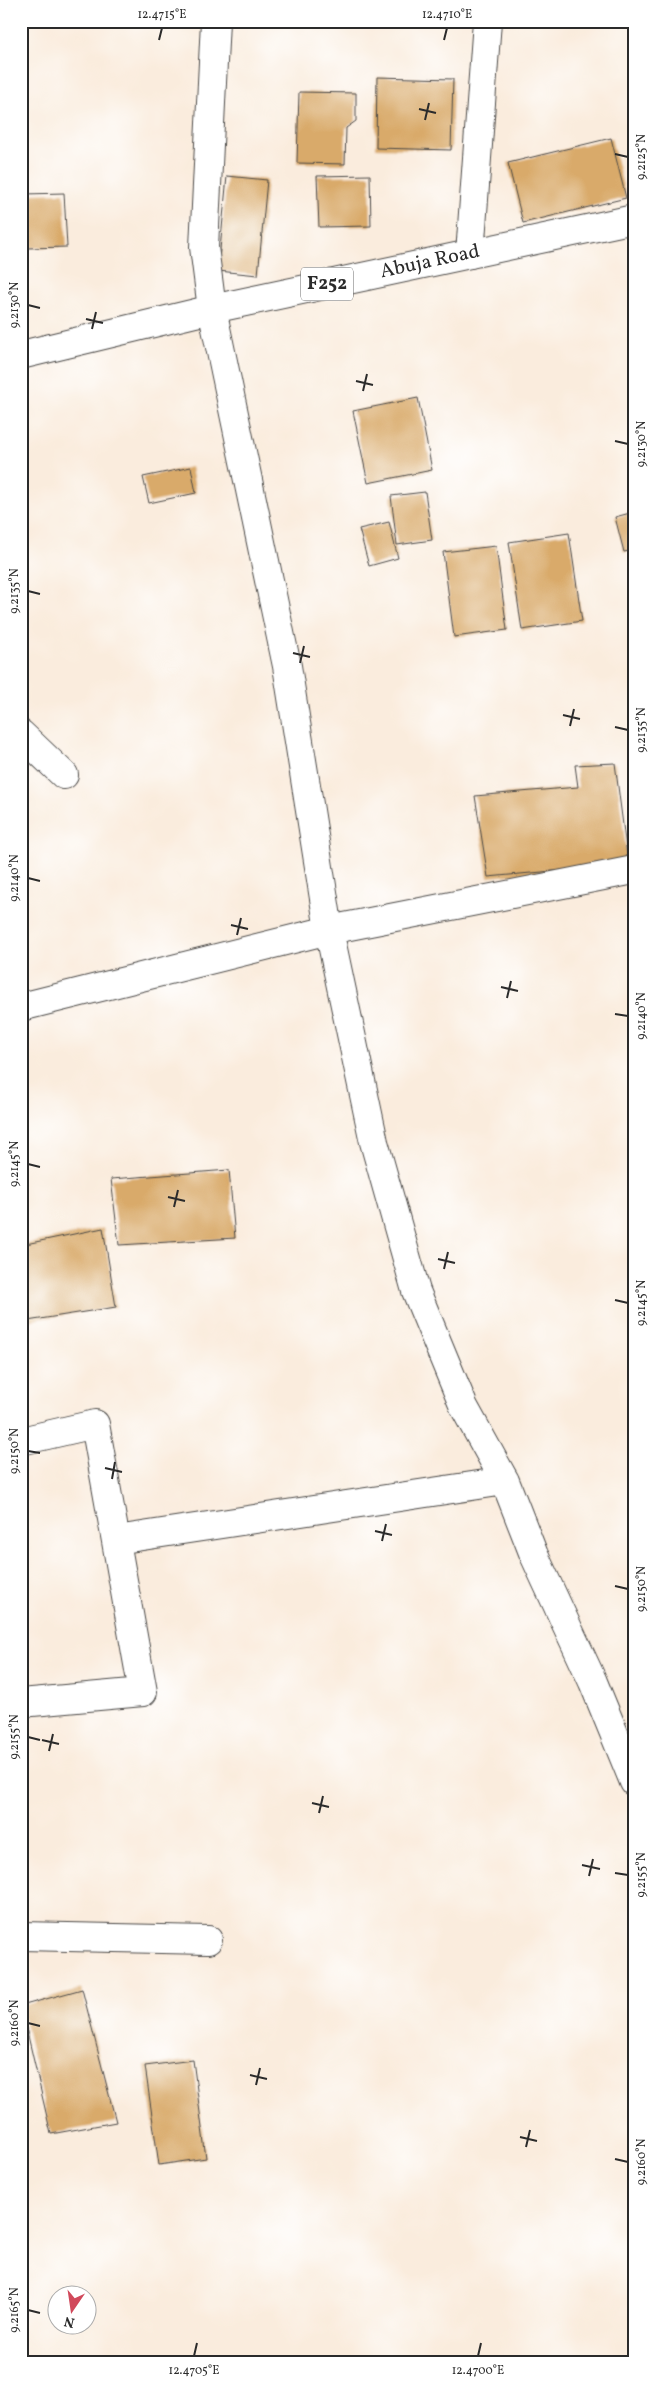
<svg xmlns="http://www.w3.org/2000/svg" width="655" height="2383" font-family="Vollkorn,serif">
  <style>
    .building { fill: #d9aa6a }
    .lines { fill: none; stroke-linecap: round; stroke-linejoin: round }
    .street-casing { stroke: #4a4846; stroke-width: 30 }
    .primary-casing { stroke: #4a4846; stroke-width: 30 }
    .street { stroke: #fff; stroke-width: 28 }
    .primary { stroke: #fff; stroke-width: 28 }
    .ticks { fill: none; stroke: #2b2b2b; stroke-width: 2 }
    .labels { text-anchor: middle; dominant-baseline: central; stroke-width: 4; stroke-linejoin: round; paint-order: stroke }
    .shield { fill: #fff; stroke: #6b6b6b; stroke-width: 1 }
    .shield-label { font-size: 19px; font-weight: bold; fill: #2b2b2b }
    .street-label { font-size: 20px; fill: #2b2b2b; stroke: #fff }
    .neatline { fill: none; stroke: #2b2b2b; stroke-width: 2 }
    .ticks-label { font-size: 12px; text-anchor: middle; fill: #2b2b2b }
  </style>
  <rect width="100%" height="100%" fill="#fff"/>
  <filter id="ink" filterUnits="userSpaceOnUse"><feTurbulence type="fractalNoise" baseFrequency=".02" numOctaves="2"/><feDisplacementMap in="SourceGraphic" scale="10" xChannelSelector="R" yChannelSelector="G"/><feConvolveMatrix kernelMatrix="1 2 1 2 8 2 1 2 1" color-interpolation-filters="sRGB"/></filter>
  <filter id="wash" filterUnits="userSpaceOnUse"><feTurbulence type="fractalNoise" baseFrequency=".0096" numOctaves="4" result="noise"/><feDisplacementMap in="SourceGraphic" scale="20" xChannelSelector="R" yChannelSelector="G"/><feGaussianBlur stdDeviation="1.12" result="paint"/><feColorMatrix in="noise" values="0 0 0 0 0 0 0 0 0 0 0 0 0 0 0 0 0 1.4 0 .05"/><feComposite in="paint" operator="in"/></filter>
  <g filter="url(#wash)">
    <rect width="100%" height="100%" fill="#faecdd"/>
    <g id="blocks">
      <path class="building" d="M377 77 453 79 451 150 376 148Z
        M299 92 356 93V121L346 128 345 164 297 163Z
        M611 138 626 198 523 223 508 163Z
        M370 175 371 226 319 227 317 176Z
        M227 176 267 180 258 275 218 271Z
        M64 193 67 247 27 248 25 194Z
        M418 398 432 470 368 483 353 411Z
        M191 467 196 493 149 503 143 477Z
        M425 492 432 540 397 545 391 496Z
        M634 512V550L624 552 615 517Z
        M389 522 398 558 369 566 359 529Z
        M569 533 582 621 522 630 509 542Z
        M496 546 507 630 454 637 443 552Z
        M615 763 628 864 488 877 475 796 578 787 575 765Z
        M229 1170 235 1238 119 1245 111 1179Z
        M103 1228 116 1307 21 1322V1245Z
        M82 1989 116 2122 51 2134 21 2006Z
        M193 2060 206 2158 159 2165 145 2066Z"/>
    </g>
  </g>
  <g filter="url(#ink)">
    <use href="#blocks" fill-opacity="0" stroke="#4a4846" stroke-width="1"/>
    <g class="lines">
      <g class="street-casing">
        <path id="street" d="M215 21 204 247 212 309 287 666 329 930 374 1142 416 1291 464 1407 505 1481 534 1555 593 1682 634 1782
          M470 254 487 21
          M21 734 64 775
          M21 1007 329 930 634 870
          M21 1441 95 1424 143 1692 21 1703
          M116 1540 505 1481
          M21 1936 208 1940"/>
      </g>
      <g class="primary-casing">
        <path id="primary" d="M21 355 212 309 634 219"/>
      </g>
      <use href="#street" class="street"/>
      <use href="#primary" class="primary"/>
    </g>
  </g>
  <path class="ticks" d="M159 40 162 28M444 40 447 28M419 109 436 113M425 120 429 103M615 154 628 157M28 305 40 308M86 319 103 323M92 329 96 312M356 381 373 385M363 391 367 374M615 441 628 444M28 591 40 594M293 653 310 657M300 663 304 646M563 715 580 719M570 726 574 709M615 727 628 730M28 878 40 881M231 925 248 929M237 935 241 918M501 987 518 991M507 998 511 981M615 1014 628 1016M28 1164 40 1167M168 1197 185 1201M174 1207 178 1190M438 1259 455 1263M444 1269 448 1252M615 1300 628 1303M28 1451 40 1453M105 1468 122 1472M112 1479 115 1462M375 1531 392 1535M382 1541 386 1524M615 1586 628 1589M28 1737 40 1740M42 1740 59 1744M49 1751 53 1734M312 1803 329 1807M319 1813 323 1796M582 1865 600 1869M615 1873 628 1875M589 1876 593 1859M28 2023 40 2026M250 2075 267 2079M256 2085 260 2068M520 2137 537 2141M526 2147 530 2130M615 2159 628 2162M28 2310 40 2313M194 2356 197 2343M478 2356 481 2343"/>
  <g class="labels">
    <rect class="shield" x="301" y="267.5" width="52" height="33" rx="4"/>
    <g class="shield-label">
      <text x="327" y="284">F252</text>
    </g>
    <g class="street-label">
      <text transform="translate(430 262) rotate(-12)">Abuja Road</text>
    </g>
  </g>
  <rect width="655" height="2383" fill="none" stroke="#fff" stroke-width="55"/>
  <g transform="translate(72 2310) rotate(193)"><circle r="24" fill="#ffffff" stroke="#aaaaaa"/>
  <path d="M0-4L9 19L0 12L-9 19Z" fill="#d1495b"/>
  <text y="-8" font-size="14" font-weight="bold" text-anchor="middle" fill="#2b2b2b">N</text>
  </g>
  <rect x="28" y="28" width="600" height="2328" class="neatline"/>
  <g class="ticks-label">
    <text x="162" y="18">12.4715°E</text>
    <text x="447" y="18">12.4710°E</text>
    <text transform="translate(641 157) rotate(-90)" y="4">9.2125°N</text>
    <text transform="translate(14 305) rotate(-90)" y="4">9.2130°N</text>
    <text transform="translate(641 444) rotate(-90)" y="4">9.2130°N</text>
    <text transform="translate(14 591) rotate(-90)" y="4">9.2135°N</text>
    <text transform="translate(641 730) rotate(-90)" y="4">9.2135°N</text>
    <text transform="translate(14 878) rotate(-90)" y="4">9.2140°N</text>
    <text transform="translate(641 1016) rotate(-90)" y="4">9.2140°N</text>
    <text transform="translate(14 1164) rotate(-90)" y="4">9.2145°N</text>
    <text transform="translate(641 1303) rotate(-90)" y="4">9.2145°N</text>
    <text transform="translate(14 1451) rotate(-90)" y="4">9.2150°N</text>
    <text transform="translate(641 1589) rotate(-90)" y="4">9.2150°N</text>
    <text transform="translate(14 1737) rotate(-90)" y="4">9.2155°N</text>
    <text transform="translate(641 1875) rotate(-90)" y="4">9.2155°N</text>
    <text transform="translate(14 2023) rotate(-90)" y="4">9.2160°N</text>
    <text transform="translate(641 2162) rotate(-90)" y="4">9.2160°N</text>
    <text transform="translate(14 2310) rotate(-90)" y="4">9.2165°N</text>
    <text x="194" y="2374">12.4705°E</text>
    <text x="478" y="2374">12.4700°E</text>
  </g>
</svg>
